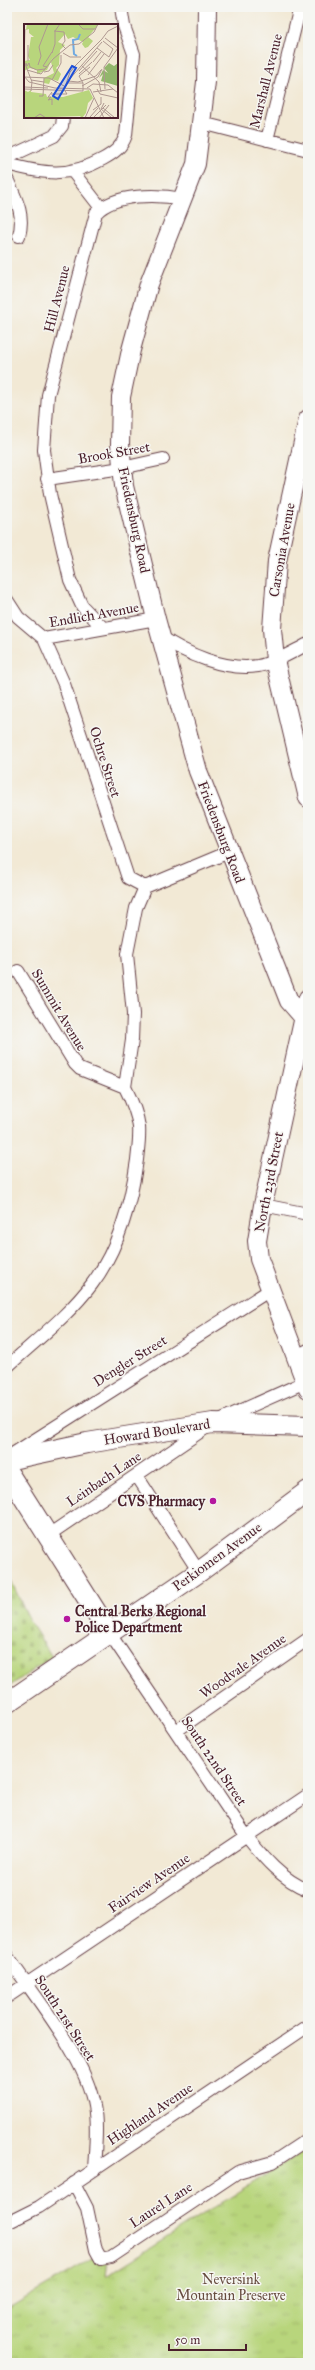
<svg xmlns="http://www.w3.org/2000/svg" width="315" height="2370" font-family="'IM FELL Great Primer',serif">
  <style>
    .cemetery { fill: url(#cemetery-stones); stroke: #817a54 }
    .park { fill: url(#park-tufts); stroke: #817a54 }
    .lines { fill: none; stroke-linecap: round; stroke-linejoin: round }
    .street-casing { stroke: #633d44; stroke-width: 14 }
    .secondary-casing { stroke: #633d44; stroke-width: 20 }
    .primary-casing { stroke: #633d44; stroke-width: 22 }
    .street { stroke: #fff; stroke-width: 12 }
    .secondary { stroke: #fff; stroke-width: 18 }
    .primary { stroke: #fff; stroke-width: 20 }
    .poi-dot { fill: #b5179e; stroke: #f6f6f2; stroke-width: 1.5 }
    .labels { text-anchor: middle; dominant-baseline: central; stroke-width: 3; stroke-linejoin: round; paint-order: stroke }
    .street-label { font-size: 14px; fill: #4a1f2b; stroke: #f6f6f2 }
    .poi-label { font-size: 14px; font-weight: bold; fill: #4a1f2b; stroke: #f6f6f2; text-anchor: end }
    .park-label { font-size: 14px; fill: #664c3f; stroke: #f6f6f2 }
    .inset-river { fill: none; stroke: #70a9e0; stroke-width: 2 }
    .inset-road { fill: none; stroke: #af9891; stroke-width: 1 }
    .view { fill: #1d4ed8; fill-opacity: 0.15; stroke: #1d4ed8; stroke-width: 2 }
    .inset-edge { fill: none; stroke: #4a1f2b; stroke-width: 2 }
  </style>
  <defs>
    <pattern id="cemetery-stones" width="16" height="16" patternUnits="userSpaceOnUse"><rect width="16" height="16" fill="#b8d57c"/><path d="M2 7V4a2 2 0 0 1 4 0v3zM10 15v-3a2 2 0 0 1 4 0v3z" fill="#a0b66b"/></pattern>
    <pattern id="park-tufts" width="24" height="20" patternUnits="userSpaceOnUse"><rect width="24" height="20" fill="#b8d57c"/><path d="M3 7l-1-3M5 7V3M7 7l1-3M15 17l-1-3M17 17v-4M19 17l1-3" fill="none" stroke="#a0b66b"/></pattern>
  </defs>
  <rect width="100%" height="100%" fill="#f6f6f2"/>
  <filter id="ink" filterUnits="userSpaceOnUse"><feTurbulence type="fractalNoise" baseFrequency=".025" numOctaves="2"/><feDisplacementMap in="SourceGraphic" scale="8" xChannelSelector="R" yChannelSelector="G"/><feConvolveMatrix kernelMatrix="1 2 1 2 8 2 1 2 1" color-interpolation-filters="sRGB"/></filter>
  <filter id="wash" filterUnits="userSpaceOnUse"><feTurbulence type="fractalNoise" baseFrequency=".012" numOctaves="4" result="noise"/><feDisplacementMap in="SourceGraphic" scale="16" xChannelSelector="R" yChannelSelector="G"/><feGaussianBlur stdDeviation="0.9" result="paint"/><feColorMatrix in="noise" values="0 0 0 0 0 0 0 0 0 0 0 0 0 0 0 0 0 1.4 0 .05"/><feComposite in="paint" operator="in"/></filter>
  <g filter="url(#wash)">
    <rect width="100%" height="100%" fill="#f2e9d5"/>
    <path class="cemetery" d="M7 1572 29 1620 52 1657 7 1688Z"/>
    <path class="park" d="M308 2148V2363H7V2309L109 2249 106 2276Z"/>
  </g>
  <g filter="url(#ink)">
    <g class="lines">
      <g class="street-casing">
        <path id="street" d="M202 123 308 150
          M267 140 300 7
          M7 164C44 174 69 178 103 159 114 153 122 147 126 135L134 54 124 26 121 7
          M7 167 11 156 54 136 62 126 63 117
          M73 172 101 208
          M7 179C16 199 25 214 19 236
          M47 479 122 468 163 459
          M7 600 18 617 44 639 156 619
          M103 628 82 606 70 580 50 494 44 450 48 395 96 213C115 193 158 194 183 199
          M160 636C186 654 225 671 258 666 275 663 292 652 308 644
          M44 639 64 684 128 878 145 887
          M145 887 229 852
          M125 1087 132 1040 133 1014 127 954 136 908 145 887
          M263 1205 308 1214
          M296 1356 308 1350
          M7 1367C35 1341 69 1315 92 1284 119 1248 131 1204 137 1160 138 1149 140 1137 139 1127 137 1112 131 1099 125 1087L80 1069 75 1064 18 971
          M11 1455 270 1290
          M137 1476 199 1572
          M47 1536 213 1423 305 1382
          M110 1634 247 1837C263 1857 282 1880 308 1890
          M176 1731 308 1639
          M7 1956C35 1997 86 2058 94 2106 98 2126 95 2149 94 2170
          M7 1997 308 1795
          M74 2183 87 2208 96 2250 101 2259 111 2257 238 2172 273 2162 308 2139
          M7 2223 39 2207 308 2026"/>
      </g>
      <g class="secondary-casing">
        <path id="secondary" d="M207 7 206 82 196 164 149 284 131 350 121 397 120 444 124 486 156 619 198 771 289 1001 303 1017
          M308 419 277 561 272 629 275 660 308 798
          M308 998 263 1205 257 1241 259 1259 308 1389"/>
      </g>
      <g class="primary-casing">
        <path id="primary" d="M7 1460 87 1443 213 1423 308 1426
          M7 1471 110 1634
          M7 1703 199 1572 308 1491"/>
      </g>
      <use href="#street" class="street"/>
      <use href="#secondary" class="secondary"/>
      <use href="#primary" class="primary"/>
    </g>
  </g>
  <g class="poi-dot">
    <circle cx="213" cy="1501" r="4"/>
    <circle cx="67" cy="1619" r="4"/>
  </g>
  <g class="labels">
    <g class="street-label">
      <text transform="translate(266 81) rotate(-76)">Marshall Avenue</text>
      <text transform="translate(57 299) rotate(-76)">Hill Avenue</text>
      <text transform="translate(114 453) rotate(-10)">Brook Street</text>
      <text transform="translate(134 520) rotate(78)">Friedensburg Road</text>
      <text transform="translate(282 550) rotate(-80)">Carsonia Avenue</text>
      <text transform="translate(94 615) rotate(-10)">Endlich Avenue</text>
      <text transform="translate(105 762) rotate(72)">Ochre Street</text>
      <text transform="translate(221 832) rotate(69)">Friedensburg Road</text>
      <text transform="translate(59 1010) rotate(59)">Summit Avenue</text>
      <text transform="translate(269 1182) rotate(-79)">North 23rd Street</text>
      <text transform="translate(130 1361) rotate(-32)">Dengler Street</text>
      <text transform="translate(157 1432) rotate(-9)">Howard Boulevard</text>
      <text transform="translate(104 1479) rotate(-34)">Leinbach Lane</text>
      <text transform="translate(217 1557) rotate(-36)">Perkiomen Avenue</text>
      <text transform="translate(243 1666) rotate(-35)">Woodvale Avenue</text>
      <text transform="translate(214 1761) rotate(56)">South 22nd Street</text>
      <text transform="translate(149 1883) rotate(-34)">Fairview Avenue</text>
      <text transform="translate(65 2018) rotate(57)">South 21st Street</text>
      <text transform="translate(150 2114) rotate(-34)">Highland Avenue</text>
      <text transform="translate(161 2205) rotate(-33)">Laurel Lane</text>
    </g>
    <g class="poi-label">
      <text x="205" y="1501">CVS Pharmacy</text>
      <text x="75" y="1611" text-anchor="start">Central Berks Regional<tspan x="75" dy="16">Police Department</tspan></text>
    </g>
    <g class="park-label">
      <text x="231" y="2279">Neversink<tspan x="231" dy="16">Mountain Preserve</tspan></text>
    </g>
  </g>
  <g transform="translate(24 24)">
    <rect width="94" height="94" fill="#f2e9d5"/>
    <path d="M85 39 90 42 94 39V62L77 57 79 50 75 54 79 46 84 49 80 44Z" fill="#92b66c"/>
    <path d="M3 0 31 1 75 0 64 13 69 17 64 23 61 24 58 20 59 18 49 13 44 15 41 10 34 18 41 21 36 26 35 41 32 44 37 50 34 57 27 55 25 60 20 59V54L30 49 27 38 29 33 23 46 13 50V46L6 44 0 47V37L6 36 4 32 7 13H10L5 9V5L2 6ZM0 66 4 68 7 66V68L22 70 23 73H39L65 66 69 74 64 79 62 89 58 94 56 92 0 94Z" fill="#b8d57c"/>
    <path class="inset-river" d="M53 32 50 30 49 16 54 15 56 10"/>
    <path class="inset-road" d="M54 0 59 5H72M1 5 0 37 8 58 7 67M30 7 40 8 41 17 38 21 42 25M81 14 94 24M73 24 85 33 89 25 79 17M28 29 31 20V7L36 0M39 29 46 33H57M4 37V21M69 38 77 28M2 39 3 42 5 39 6 43 13 46 21 45 23 43 19 42 28 28M14 41 17 32 15 23 24 0M57 41 75 58 77 68M3 46 17 50 29 35 46 21 55 20 70 8 74 0M77 46 72 52 54 58 44 57 78 18M55 47 73 27M20 48 25 47 29 41M55 50 68 38M64 51 80 30M0 52 5 58 31 64 66 65 80 94M0 53 25 54 42 63M7 56 20 58M28 56 37 39V31M42 59H59M58 62 74 53 78 45M0 63 24 64M41 63 46 48 52 41 78 15 84 7 94 2M63 64 69 60 84 61 94 69M0 65 59 67V59L55 52 66 43M73 65 76 70 94 74M81 65 80 43 94 24M69 68 89 65M27 70H43L41 67M15 72H19L20 54M80 79 77 85 88 94M28 81V75L24 76 27 73H24L28 68M79 84 91 94M69 86 77 80V73M66 93 74 84M10 94 16 90 22 94M61 94 70 74M69 94 82 81M75 94 85 81"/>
    <path class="view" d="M48 42 52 44 34 75 29 72Z"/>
    <rect width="94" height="94" class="inset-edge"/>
  </g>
  <rect width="315" height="2370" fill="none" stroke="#f6f6f2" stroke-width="24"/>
  <path d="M169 2344v6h77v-6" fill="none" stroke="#4a1f2b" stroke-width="2"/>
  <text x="175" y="2344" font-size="12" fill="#4a1f2b" stroke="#f6f6f2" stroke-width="3" paint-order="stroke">50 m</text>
</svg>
